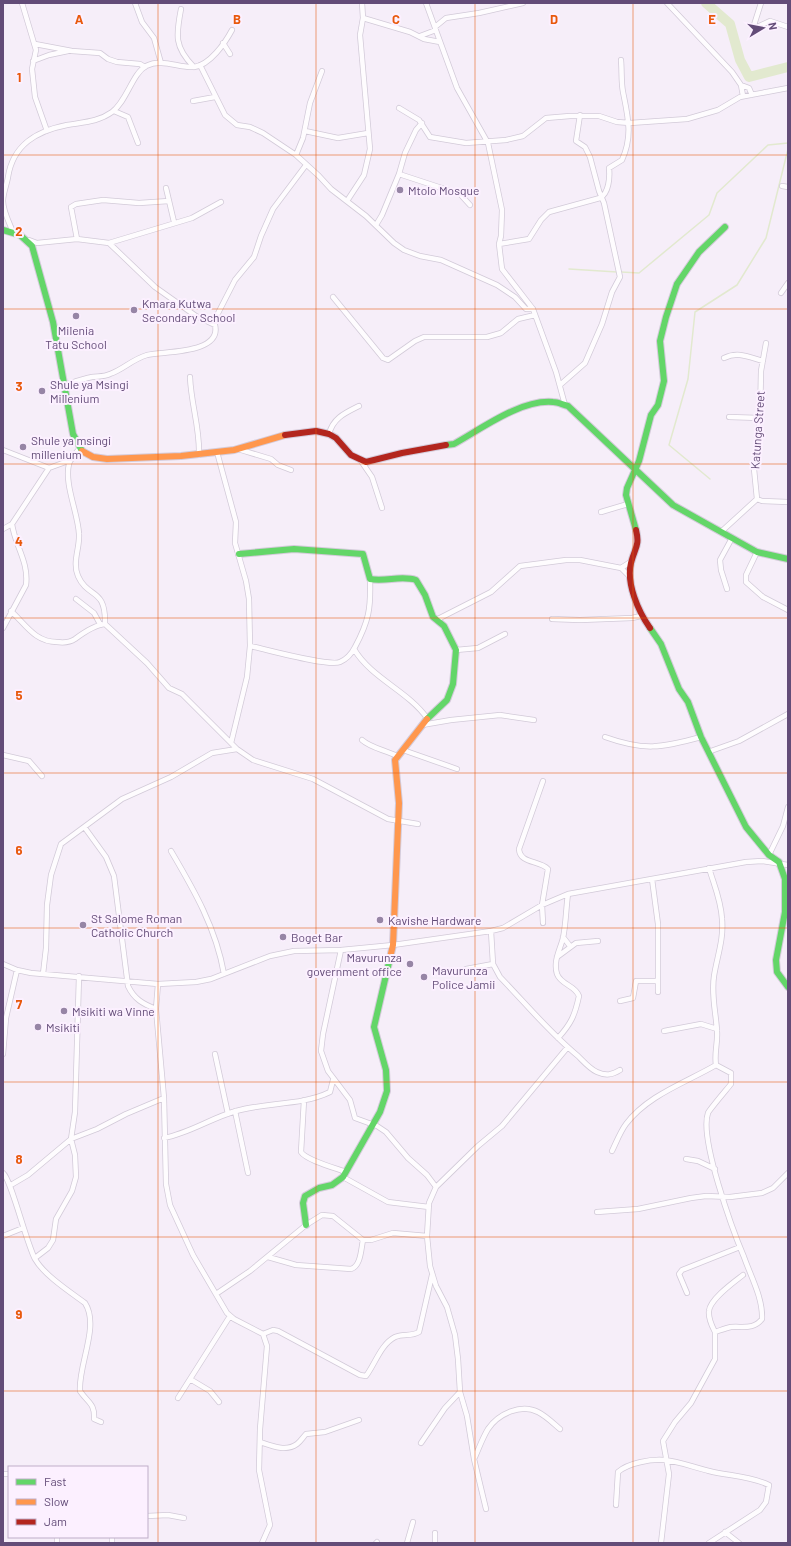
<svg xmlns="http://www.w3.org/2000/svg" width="791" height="1546" font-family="Barlow,sans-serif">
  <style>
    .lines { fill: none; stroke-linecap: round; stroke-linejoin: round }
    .stream { stroke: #e2e9cf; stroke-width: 1.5 }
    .river { stroke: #e2e9cf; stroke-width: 10 }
    .street-casing { stroke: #d2cad8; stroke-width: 6 }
    .fast-casing { stroke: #d4cbda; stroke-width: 8 }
    .slow-casing { stroke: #d4cbda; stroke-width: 8 }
    .jam-casing { stroke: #d4cbda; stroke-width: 8 }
    .street { stroke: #fefcfe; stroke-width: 4.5 }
    .fast { stroke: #63d668; stroke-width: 6 }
    .slow { stroke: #ff974d; stroke-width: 6 }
    .jam { stroke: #b3261e; stroke-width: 6 }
    .grid { fill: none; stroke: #e8590c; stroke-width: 1; stroke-opacity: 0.55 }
    .poi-dot { fill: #9685a5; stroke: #fcf0ff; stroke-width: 1.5 }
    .labels { text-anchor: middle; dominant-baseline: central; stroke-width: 4; stroke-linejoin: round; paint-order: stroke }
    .poi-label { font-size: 12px; fill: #634c78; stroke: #fcf0ff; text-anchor: start }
    .street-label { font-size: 12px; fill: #634c78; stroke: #fcf0ff }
    .grid-label { font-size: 13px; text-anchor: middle; font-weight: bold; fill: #e8590c; stroke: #fcf0ff; stroke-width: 4; stroke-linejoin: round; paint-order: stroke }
  </style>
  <rect width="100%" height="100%" fill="#f6eef9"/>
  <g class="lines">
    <path class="stream" d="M569 269 617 272
      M621 272 639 273 709 215 717 193 768 145 788 143
      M710 479 669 445 688 379 695 312 737 285 766 238 788 149"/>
    <path class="river" d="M706 3 730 24 740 60 749 77 788 67"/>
    <g class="street-casing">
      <path id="street" d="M22 3 36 50 32 69 35 97 47 131
        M135 3 142 22 154 38 161 63
        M426 3 457 88 488 143 502 210 501 236 499 244 502 269 533 309 556 372 565 405
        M667 3 732 72 741 85 743 96
        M761 3 754 25 755 28 770 21 788 27
        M181 9C176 35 174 47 194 67
        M363 18 410 32 424 39 440 42
        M435 27 446 18 479 13 523 3
        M420 36 436 30
        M223 43 230 54
        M35 44 72 51 100 53 108 59 117 62 140 64 145 67
        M33 61 49 55 68 51
        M200 65 225 115 237 125 250 127 263 133 296 155 319 176 331 189 366 216 394 243 404 250 420 256 441 260 497 285 515 297 526 309H533
        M741 85 749 88 752 95
        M193 101 215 97
        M399 108 419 120 430 137 466 143 506 140 523 136 546 118 570 116H599L617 122 630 123 687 119 718 110 740 97 788 88
        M114 111 128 117 138 143
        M305 131 338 138 368 133
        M296 155 303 138 310 103 322 71
        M399 174 460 194 470 205
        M782 186 788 187
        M166 188 174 222
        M347 201 364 175 370 149 360 35 363 18 362 3
        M376 225 382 215 399 174 405 153 416 130 422 123
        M13 232C9 222 3 211 3 201 3 193 7 184 8 177 13 145 36 131 67 125 84 122 98 122 112 112 127 101 132 74 146 66 163 58 178 68 194 67 210 65 225 43 232 30
        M77 239 71 207 76 204 103 200 139 203 169 201
        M29 240 37 243 77 239 109 243 155 287 196 316 215 325C222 354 164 351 147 355 131 360 124 369 110 374 104 377 98 376 92 377 82 379 74 382 65 385
        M109 243 192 218 221 202
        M499 244 529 239 541 220 549 212 600 198C609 193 610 177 609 168L622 160C633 136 628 117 623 92 621 82 622 71 621 60
        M781 293 788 283
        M333 297 383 358 388 360 415 341 424 337H487L501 333 518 319 535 315
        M213 323 235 280 254 257 261 236 273 209 306 165
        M724 358C738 351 749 357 763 361
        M190 377C191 404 200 428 199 455
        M560 385 585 363 602 324 612 292 620 277 604 203 599 191 590 157 585 147 576 141 580 115
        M729 417 760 418
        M329 434C333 418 345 413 359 406
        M79 449C76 453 70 459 69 464 64 484 78 513 79 534 80 548 72 562 78 576 88 599 106 587 105 624L147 663 169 688 182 694 237 749 253 760 313 779 388 819 418 824
        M3 450 49 468
        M241 450 271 459 278 465 291 470
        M217 452 236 522 235 543 246 581 249 599 250 646 247 677 231 743
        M361 461 372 477 382 508
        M757 499 762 501 788 502
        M601 512 628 504
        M3 529 12 524
        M722 531 757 499 754 469 760 418 761 371 766 343
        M757 552 746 575V582L763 597 788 610
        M621 568 632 561
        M727 589 721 570 720 560 732 538
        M76 599 94 613 100 624
        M11 611C26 625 35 642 57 642 64 643 69 643 75 639 83 633 94 625 105 624
        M552 619 580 620 632 618 641 616
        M436 620 491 592 520 566 566 560H580L621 568 629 576
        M3 628 26 585C29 562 15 546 12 524L49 468 71 460
        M250 646C265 649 329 667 340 662 347 659 352 653 355 647 369 621 371 608 370 579
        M354 649C371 678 408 691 427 718
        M456 650 478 648 505 634
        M422 725 451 720 500 715 534 720
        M605 737C644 751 661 748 701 737
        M362 740C371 748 385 750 397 756
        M403 750 457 769
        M708 752 739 741 788 714
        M3 755 29 761 42 776
        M543 781 519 849C520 864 539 860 548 869L542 905 543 923
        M85 828 106 857 114 876 128 986C134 999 143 1004 156 1009
        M171 851C194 890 216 928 224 974
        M769 855 783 826 788 807
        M652 879 658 924V992
        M491 931 493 964 500 977C526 1004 550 1033 578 1056 584 1062 590 1069 597 1072 606 1076 612 1075 620 1070
        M563 937 570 946
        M341 950 323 1034 321 1051 328 1071 350 1100 355 1118 377 1126 386 1132 408 1158 427 1175 436 1187
        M557 957 576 943 598 941
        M3 964 17 970 31 973 158 984 196 982 211 979 270 956 294 951 341 950 393 945 491 931 503 928 542 905 568 894 746 862 762 861 788 865
        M466 969 493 964
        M43 974 46 948 47 905 51 875 61 844 122 799 171 777 212 753 237 749
        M158 984 156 1009 164 1098 166 1184 170 1205 193 1255 227 1313 234 1319 263 1334 267 1346 260 1429 259 1470 270 1525 262 1543
        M620 1001 633 998 636 981H658
        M664 1031 701 1024 717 1029
        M558 1038C571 1024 575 1015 579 996 575 985 561 985 557 974 553 961 560 950 563 938 566 924 566 908 568 894
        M3 1054 6 1018 17 970
        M215 1054 228 1114
        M304 1100 301 1152C306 1160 335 1168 346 1172
        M235 1111 248 1173
        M164 1138C190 1133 211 1118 236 1111 267 1102 301 1106 330 1092L333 1080
        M612 1151C616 1143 620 1132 626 1124 648 1095 685 1083 716 1065
        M686 1159 698 1161 715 1169
        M3 1173C11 1179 26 1242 35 1259 44 1275 70 1292 85 1303 100 1326 78 1365 80 1391 88 1403 95 1403 94 1419L101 1422
        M343 1177 388 1202 429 1207
        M11 1185 28 1175 71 1139 97 1129 126 1114 164 1098
        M597 1212 638 1209 691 1198 706 1196 730 1197 762 1193 773 1188 788 1173
        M3 1236 23 1228
        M268 1257 296 1265 351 1269C361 1266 361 1249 363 1240
        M35 1258 48 1248 53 1240 56 1219 72 1191 76 1177 75 1155 71 1139 75 1112 79 976
        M687 1293 679 1274 682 1270 740 1247
        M216 1294 250 1271 306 1225 322 1215 333 1216 363 1240H371L393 1233 427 1236
        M715 1332C712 1326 708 1319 709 1311 710 1299 734 1282 743 1275
        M263 1334 273 1330 278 1331 360 1375 366 1376C375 1364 381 1344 395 1337 403 1333 411 1337 419 1332L432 1275
        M190 1379 210 1391 219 1402
        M178 1398 230 1316
        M260 1442C272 1446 286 1452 297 1444 301 1441 303 1437 306 1434L325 1432 359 1420
        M421 1443 445 1408 460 1392
        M475 1457C479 1448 483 1437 488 1429 498 1414 521 1403 538 1412 546 1416 553 1423 560 1429
        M3 1474H9
        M616 1505 618 1472C628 1463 651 1459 664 1460 679 1461 695 1468 709 1471 729 1476 750 1476 769 1485L766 1502 760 1510 709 1543
        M486 1509 474 1459 467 1416 460 1392 458 1359 455 1335 447 1307 436 1286 430 1266 427 1236 429 1203 436 1187 478 1146 502 1126 567 1048
        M147 1516 168 1515 184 1518
        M725 1532 739 1543
        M57 1543V1537
        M112 1543V1537
        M376 1543 377 1542
        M407 1543 413 1522
        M435 1543V1533
        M661 1543 669 1474 663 1441 675 1422 691 1403 715 1359V1332C721 1330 726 1328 731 1327 742 1326 754 1330 762 1319 763 1298 751 1277 744 1257 733 1231 699 1138 708 1113 709 1110 727 1089 731 1084V1073L716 1065C714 1053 718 1043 717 1031 716 1013 711 995 714 976 717 957 724 939 722 919 721 900 714 885 709 868"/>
    </g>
    <g class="fast-casing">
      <path id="fast" d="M3 230 20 235 32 246 53 322 73 434 82 451
        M446 445 454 444C481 429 521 399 553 402 558 402 563 405 568 406L673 505 757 552 788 559
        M636 530 626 495 627 488 639 461 651 415 658 405 664 381 660 341 666 317 677 284 699 252 725 227
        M239 554 294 549 363 554 370 579C386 582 401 575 416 580L425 595 433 617 444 626 456 650 453 684 447 700 427 719
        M650 628 661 644 679 689 688 702 701 737 746 827 769 855 779 862 785 879V912L776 960 777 972 788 987
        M306 1225 303 1203 305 1196 319 1188 332 1185 343 1177 380 1112 387 1091 386 1070 374 1027 390 958"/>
    </g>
    <g class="slow-casing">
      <path id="slow" d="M82 451 93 457 107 459 181 456 234 450 285 435
        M390 958 393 945 399 803 395 760 427 719"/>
    </g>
    <g class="jam-casing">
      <path id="jam" d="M285 435 316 431 329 434 336 438 351 455 366 462 402 453 446 445
        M636 530C640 546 635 547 631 563 626 583 638 611 650 628"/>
    </g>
    <use href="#street" class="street"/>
    <use href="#fast" class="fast"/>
    <use href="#slow" class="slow"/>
    <use href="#jam" class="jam"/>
  </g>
  <path class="grid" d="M158 3V1543M316 3V1543M475 3V1543M633 3V1543M3 155H788M3 309H788M3 464H788M3 618H788M3 773H788M3 928H788M3 1082H788M3 1237H788M3 1391H788"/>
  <g class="poi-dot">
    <circle cx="400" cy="190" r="4"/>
    <circle cx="134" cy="310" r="4"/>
    <circle cx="76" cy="316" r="4"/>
    <circle cx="42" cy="391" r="4"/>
    <circle cx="23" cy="447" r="4"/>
    <circle cx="380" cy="920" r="4"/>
    <circle cx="83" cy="925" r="4"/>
    <circle cx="283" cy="937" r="4"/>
    <circle cx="410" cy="964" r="4"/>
    <circle cx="424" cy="977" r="4"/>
    <circle cx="64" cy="1011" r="4"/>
    <circle cx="38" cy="1027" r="4"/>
  </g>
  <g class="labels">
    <g class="poi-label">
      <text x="408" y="190">Mtolo Mosque</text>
      <text x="142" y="303">Kmara Kutwa<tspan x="142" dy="14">Secondary School</tspan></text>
      <text x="76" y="330" text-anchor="middle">Milenia<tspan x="76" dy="14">Tatu School</tspan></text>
      <text x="50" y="384">Shule ya Msingi<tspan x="50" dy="14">Millenium</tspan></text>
      <text x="31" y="440">Shule ya msingi<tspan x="31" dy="14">millenium</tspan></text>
      <text x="91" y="918">St Salome Roman<tspan x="91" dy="14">Catholic Church</tspan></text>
      <text x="388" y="920">Kavishe Hardware</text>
      <text x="291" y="937">Boget Bar</text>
      <text x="402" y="957" text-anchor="end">Mavurunza<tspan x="402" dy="14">government office</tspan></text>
      <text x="432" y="970">Mavurunza<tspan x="432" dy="14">Police Jamii</tspan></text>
      <text x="72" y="1011">Msikiti wa Vinne</text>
      <text x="46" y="1027">Msikiti</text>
    </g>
    <g class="street-label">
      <text transform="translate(757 430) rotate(-86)">Katunga Street</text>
    </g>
  </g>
  <g class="grid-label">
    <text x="79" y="24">A</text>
    <text x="237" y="24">B</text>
    <text x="396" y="24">C</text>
    <text x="554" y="24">D</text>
    <text x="712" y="24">E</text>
    <text x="19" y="82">1</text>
    <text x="19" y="236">2</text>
    <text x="19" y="391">3</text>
    <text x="19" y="546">4</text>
    <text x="19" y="700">5</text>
    <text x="19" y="855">6</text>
    <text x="19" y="1009">7</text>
    <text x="19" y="1164">8</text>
    <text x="19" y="1319">9</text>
  </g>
  <rect width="791" height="1546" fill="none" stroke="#634c78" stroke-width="8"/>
  <rect x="8" y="1466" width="140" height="72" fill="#fcf0ff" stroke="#bfaec9"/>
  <rect x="16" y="1479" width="20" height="6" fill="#63d668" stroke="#bfaec9"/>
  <text x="44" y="1486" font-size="12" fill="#634c78">Fast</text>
  <rect x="16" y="1499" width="20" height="6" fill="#ff974d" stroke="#bfaec9"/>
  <text x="44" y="1506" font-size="12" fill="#634c78">Slow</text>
  <rect x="16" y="1519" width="20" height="6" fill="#b3261e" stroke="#bfaec9"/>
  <text x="44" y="1526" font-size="12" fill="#634c78">Jam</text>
  <g transform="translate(763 28) rotate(80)" stroke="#fcf0ff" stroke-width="3" paint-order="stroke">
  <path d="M0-3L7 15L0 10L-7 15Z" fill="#634c78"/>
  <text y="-6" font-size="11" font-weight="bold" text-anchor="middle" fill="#634c78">N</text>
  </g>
</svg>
